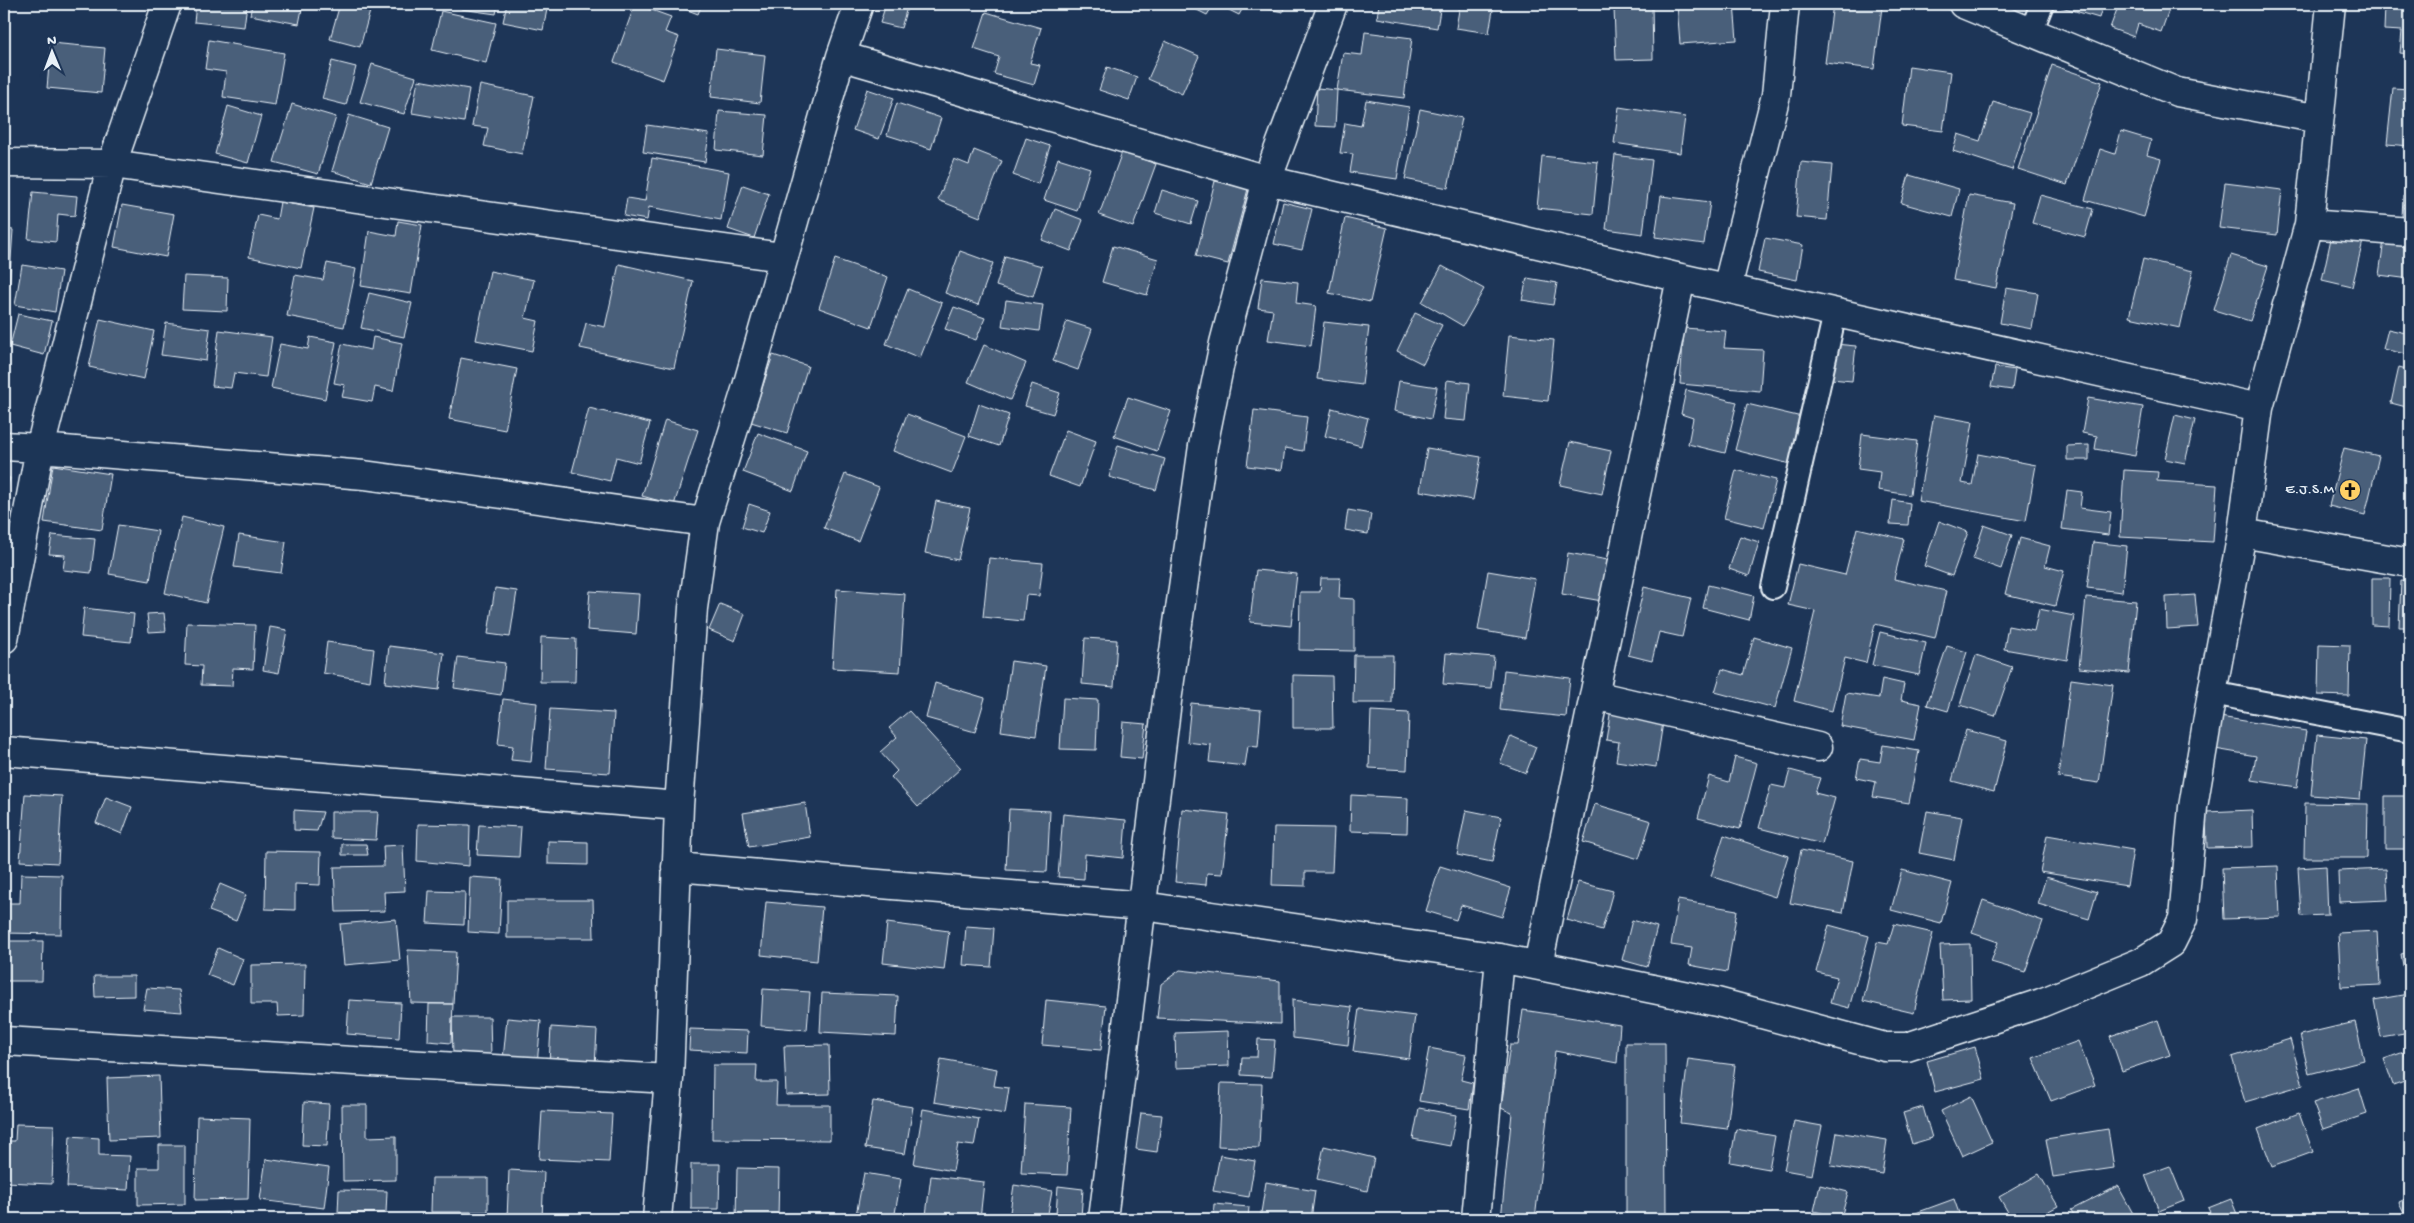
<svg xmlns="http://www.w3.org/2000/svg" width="2414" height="1223" font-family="'Gochi Hand',sans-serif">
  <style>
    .building { fill: #495e7a; stroke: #e8f1f8 }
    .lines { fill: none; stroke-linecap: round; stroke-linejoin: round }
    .service-casing { stroke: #e8f1f8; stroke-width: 26 }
    .minor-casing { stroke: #e8f1f8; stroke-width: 31 }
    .service { stroke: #1d3557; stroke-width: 22 }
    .minor { stroke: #1d3557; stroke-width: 28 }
    .labels { text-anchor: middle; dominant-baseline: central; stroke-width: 4; stroke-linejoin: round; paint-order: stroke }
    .poi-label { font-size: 15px; fill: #e8f1f8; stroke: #1d3557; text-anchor: end }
  </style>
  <rect width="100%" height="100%" fill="#1d3557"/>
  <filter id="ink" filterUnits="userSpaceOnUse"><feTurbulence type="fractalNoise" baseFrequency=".02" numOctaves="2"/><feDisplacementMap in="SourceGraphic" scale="10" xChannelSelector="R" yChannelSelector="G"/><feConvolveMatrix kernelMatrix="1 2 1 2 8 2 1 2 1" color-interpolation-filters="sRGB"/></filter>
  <g filter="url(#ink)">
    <path class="building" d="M196 4H247L244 27 194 22Z
      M252 4H303L299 24 250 15Z
      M340 4H372L360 47 330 39Z
      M462 4H498L496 14 461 9Z
      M507 4H548L543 30 503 22Z
      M635 4 671 17 665 32 679 37 663 80 614 62Z
      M672 4H702L698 14Z
      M886 4H908L901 28 880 23Z
      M1028 4H1047L1046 8Z
      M1185 4H1214L1207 15Z
      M1217 4H1245L1239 15Z
      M1260 4H1285L1283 12 1259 7Z
      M1379 4H1441L1437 28 1377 18Z
      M1460 4H1494L1489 33 1456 28Z
      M1677 4H1734L1737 40 1680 44Z
      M1833 4 1882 7 1874 69 1825 63Z
      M2059 4H2103L2099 18 2058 6Z
      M2119 4H2171L2161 32 2138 24 2134 37 2110 28Z
      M2372 4H2410V54L2400 53 2402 31 2384 30 2385 6H2372Z
      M1652 6 1653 59 1616 60 1614 8Z
      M441 11 496 23 486 63 432 50Z
      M986 12 1041 28 1030 63 1040 65 1034 85 994 74 999 57 974 49Z
      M1365 32 1412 38 1404 98 1337 90 1343 53 1362 55Z
      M209 40 284 53 275 105 223 97 226 72 205 69Z
      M1165 41 1199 56 1182 94 1148 79Z
      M51 43 105 48 101 93 47 88Z
      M716 49 765 55 760 103 711 97Z
      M332 61 356 67 346 105 322 99Z
      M372 64 416 77 404 114 360 102Z
      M2052 65 2102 82 2067 185 2018 169Z
      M1909 66 1951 72 1943 131 1902 126Z
      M1107 67 1137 77 1129 100 1099 90Z
      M418 80 469 89 464 122 412 113Z
      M480 85 534 96 522 154 484 146 488 128 472 126Z
      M1317 88 1337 90 1335 127 1315 126Z
      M2393 88 2410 89V146L2387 144Z
      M867 89 894 98 879 139 853 130Z
      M1366 100 1409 107 1397 179 1350 172 1353 154 1340 153 1345 123 1361 126Z
      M1993 102 2030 113 2012 170 1953 151 1958 134 1980 141Z
      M897 103 941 118 931 149 887 135Z
      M292 104 336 117 318 174 274 162Z
      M228 106 261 116 248 163 215 154Z
      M1619 107 1685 117 1680 153 1614 143Z
      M1420 109 1462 118 1448 188 1405 179Z
      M719 111 767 115 763 155 716 150Z
      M349 115 388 127 371 183 332 171Z
      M647 125 709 134 705 162 643 152Z
      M2121 131 2151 140 2147 155 2161 159 2144 217 2085 200 2100 149 2115 154Z
      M1026 138 1050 146 1038 184 1013 175Z
      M974 150 1002 161 980 217 938 200 954 159 969 165Z
      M1122 152 1156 164 1133 227 1099 215Z
      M1615 155 1652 160 1643 234 1606 229Z
      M1542 156 1598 162 1593 214 1537 208Z
      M652 158 729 172 721 220 649 207 647 220 624 216 627 198 645 201Z
      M1058 158 1090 168 1077 211 1044 200Z
      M1801 162 1832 165 1827 220 1796 217Z
      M1909 175 1959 189 1952 217 1901 203Z
      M1215 181 1248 189 1228 264 1196 256Z
      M2225 183 2282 190 2277 235 2219 228Z
      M743 185 769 194 754 238 728 229Z
      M1162 190 1198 201 1191 224 1155 213Z
      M33 192 77 196 75 216 58 214 56 242 28 239Z
      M1969 195 2013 203 1996 288 1953 280Z
      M2040 195 2093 209 2085 237 2032 223Z
      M1661 196 1710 202 1704 244 1655 237Z
      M2403 196 2410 197V217H2402Z
      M280 202 314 208 301 268 249 257 258 215 277 219Z
      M1283 202 1312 209 1302 250 1274 244Z
      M122 205 174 214 166 257 114 247Z
      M1055 209 1083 220 1071 251 1042 240Z
      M1345 218 1387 228 1370 302 1329 293Z
      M398 221 422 225 411 294 361 286 369 231 396 236Z
      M4 229 13 230 9 289 4 288Z
      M2332 234 2363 241 2352 287 2322 280Z
      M1765 238 1803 245 1797 280 1758 272Z
      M2384 240 2410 244V279L2379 275Z
      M1113 246 1158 259 1147 295 1102 282Z
      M960 251 993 263 978 305 945 293Z
      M2231 255 2268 266 2250 321 2214 310Z
      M1005 256 1042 266 1033 297 996 286Z
      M835 259 888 277 871 327 819 308Z
      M2143 259 2193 271 2180 328 2129 317Z
      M327 263 356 269 344 327 287 316 295 275 323 280Z
      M619 264 693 281 674 368 580 348 586 323 605 327Z
      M22 265 61 271 55 312 15 305Z
      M1442 266 1484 289 1463 326 1422 302Z
      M490 271 534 280 525 318 538 321 532 351 476 340Z
      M184 276 228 278 227 311 182 309Z
      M1262 278 1298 282 1296 303 1316 306 1311 346 1268 340 1273 310 1258 308Z
      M1527 278 1557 283 1553 305 1522 300Z
      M2006 288 2038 293 2032 329 2000 323Z
      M908 289 942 303 920 358 886 344Z
      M369 293 412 303 404 337 361 328Z
      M1006 300 1043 305 1039 331 1002 326Z
      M954 307 985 318 976 340 945 329Z
      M1415 313 1442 325 1423 364 1397 351Z
      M18 314 52 321 44 355 10 346Z
      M100 319 154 331 144 379 89 367Z
      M1067 321 1092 329 1078 370 1053 361Z
      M1324 322 1369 327 1362 385 1317 379Z
      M166 323 210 329 206 361 161 355Z
      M1684 328 1726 331 1724 348 1763 350 1760 391 1680 384Z
      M2388 329 2410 334V355L2383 349Z
      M219 330 272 337 266 377 234 373 231 388 212 386Z
      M1509 335 1554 340 1548 401 1503 396Z
      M310 337 336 342 325 399 271 388 280 344 308 349Z
      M373 337 402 343 393 391 375 387 372 402 342 397 345 385 334 383 342 344 371 350Z
      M1835 344 1856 346 1852 381 1831 379Z
      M984 345 1026 363 1010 400 968 382Z
      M773 355 808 366 787 433 751 422Z
      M461 358 517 369 505 430 449 419Z
      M1995 367 2015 370 2012 390 1991 387Z
      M2399 367 2410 370V408L2391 403Z
      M1447 380 1470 383 1466 421 1443 419Z
      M1399 381 1437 387 1431 419 1394 411Z
      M1032 384 1060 393 1053 414 1025 406Z
      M1686 390 1737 402 1725 453 1688 444 1693 418 1681 414Z
      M1128 397 1171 411 1157 451 1114 436Z
      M2088 398 2143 407 2135 456 2095 449 2097 436 2082 433Z
      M979 404 1009 415 999 446 969 436Z
      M1747 404 1806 418 1794 465 1735 450Z
      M589 408 650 423 639 463 616 457 610 481 572 472Z
      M1332 408 1368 418 1361 446 1325 436Z
      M1254 410 1307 417 1303 451 1285 448 1282 470 1247 466Z
      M907 414 966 436 952 473 893 451Z
      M1934 415 1973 422 1962 483 1972 485 1978 454 2036 465 2026 521 1918 501Z
      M2175 415 2195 420 2185 463 2165 459Z
      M665 420 698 430 674 505 642 496Z
      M1066 430 1096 441 1080 487 1049 476Z
      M758 433 807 451 793 491 743 472Z
      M1862 434 1917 441 1910 495 1878 490 1880 472 1858 469Z
      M1570 442 1611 451 1602 494 1560 485Z
      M1118 445 1165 459 1156 490 1109 477Z
      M2089 445V460H2067V446Z
      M1427 448 1481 457 1473 500 1420 491Z
      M2344 448 2379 456 2365 515 2329 506Z
      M53 465 111 474 102 530 44 522Z
      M1736 470 1776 480 1764 528 1724 518Z
      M2124 470 2158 472 2157 481 2217 485 2213 542 2120 537Z
      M845 474 879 487 858 541 824 528Z
      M4 476 10 478 4 501Z
      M2067 490 2082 492 2080 508 2111 512 2108 535 2062 529Z
      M1893 500 1910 503 1908 525 1890 524Z
      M936 501 970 508 958 560 925 553Z
      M749 504 770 511 762 533 742 527Z
      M1348 510 1371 514 1368 534 1345 530Z
      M182 517 224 527 206 603 165 593Z
      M1939 521 1968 532 1952 576 1924 566Z
      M118 525 158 531 150 581 109 574Z
      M1984 525 2012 535 2001 569 1973 559Z
      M1857 528 1904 539 1894 579 1946 591 1935 638 1875 624 1866 663 1845 658 1832 711 1794 701 1815 611 1788 605 1798 564 1845 575Z
      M52 535 95 539 91 573 63 570 65 555 49 554Z
      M239 535 286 542 281 573 234 567Z
      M1740 536 1759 542 1749 576 1729 569Z
      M2020 538 2050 546 2045 566 2064 571 2055 606 2005 594Z
      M2093 542 2127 546 2122 592 2087 588Z
      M1568 553 1608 560 1602 601 1562 594Z
      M989 558 1043 563 1039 596 1026 595 1023 621 983 617Z
      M1256 570 1297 574 1291 626 1250 622Z
      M1488 571 1535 579 1525 638 1478 630Z
      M1321 578H1340L1339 598 1354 599V651L1299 650 1300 592H1320Z
      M2372 578H2390L2389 626 2372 625Z
      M2401 581 2410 582V627H2399Z
      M1708 585 1754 596 1749 620 1703 608Z
      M1644 587 1691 598 1682 637 1659 632 1652 661 1628 655Z
      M495 588 517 591 510 637 488 634Z
      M837 589 905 594 900 672 832 668Z
      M590 591 639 594 636 634 587 630Z
      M2195 595 2198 627 2167 629 2166 597Z
      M2086 597 2136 601 2129 673 2079 668Z
      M720 604 745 614 735 641 709 630Z
      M84 608 134 614 131 642 81 637Z
      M2039 609 2074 616 2067 660 2004 649 2008 626 2034 631Z
      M164 613 166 631 149 632 147 614Z
      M187 623 255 625 253 669 233 668 232 686 201 685 202 666 185 665Z
      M270 627 287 630 279 673 263 670Z
      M1880 632 1926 643 1919 675 1872 665Z
      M541 637 576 639 575 682H540Z
      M1754 637 1792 648 1775 708 1715 692 1722 669 1743 675Z
      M1085 638 1117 640 1114 687 1082 684Z
      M327 642 374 649 370 681 323 673Z
      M2319 644 2350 645 2349 696 2318 695Z
      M389 646 444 653 439 690 385 683Z
      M1947 646 1967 652 1948 711 1927 705Z
      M1446 653 1494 657 1491 688 1443 684Z
      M1354 655H1393L1392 703H1353Z
      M1976 655 2012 667 1995 716 1960 705Z
      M458 657 505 663 501 695 454 688Z
      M1011 661 1046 666 1036 736 1001 731Z
      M1504 670 1570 678 1566 717 1500 710Z
      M1293 675 1332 676 1333 728H1293Z
      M1882 679 1904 684 1901 700 1921 704 1914 740 1840 726 1846 693 1879 698Z
      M2071 679 2113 685 2099 783 2058 777Z
      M935 683 985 698 975 732 926 718Z
      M1063 698 1098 700 1096 750 1060 749Z
      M503 699 537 703 531 762 511 760 513 746 498 744Z
      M1191 703 1261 710 1258 747 1248 746 1245 766 1209 762 1211 745 1187 742Z
      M1611 708 1664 716 1656 767 1616 761 1619 742 1606 740Z
      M550 709 614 713 610 773 546 769Z
      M909 711 961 768 918 807 891 777 897 771 880 752 897 737 889 728Z
      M1371 711 1409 713 1407 770 1369 768Z
      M2220 717 2306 731 2297 787 2252 780 2256 756 2215 749Z
      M1123 722 1146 724 1142 759 1120 757Z
      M1966 730 2007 741 1994 792 1952 781Z
      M2317 735 2366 740 2360 799 2311 795Z
      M1511 736 1536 747 1526 773 1500 763Z
      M1883 745 1919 751 1909 803 1873 797 1876 782 1856 778 1860 759 1880 762Z
      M1735 757 1757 763 1740 829 1698 818 1709 776 1729 782Z
      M1790 770 1820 778 1815 793 1835 798 1822 844 1759 828 1771 785 1785 788Z
      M25 794 62 796 58 863 20 861Z
      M1351 795 1408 798 1407 833 1350 831Z
      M2385 796H2410V849H2385Z
      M106 797 132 807 122 834 96 823Z
      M805 803 810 837 749 847 743 813Z
      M2305 803 2368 804 2367 858H2304Z
      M1595 804 1651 821 1639 859 1583 842Z
      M1009 809 1050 811 1047 872 1006 870Z
      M1182 809 1229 814 1222 874 1207 873 1206 885 1175 882Z
      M294 810 323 812 317 831 294 830Z
      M1466 810 1501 817 1492 862 1457 855Z
      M2252 810 2253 847 2207 848 2206 812Z
      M1927 811 1962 817 1954 860 1919 853Z
      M331 812H378L376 840 331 838Z
      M1063 814 1126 820 1123 858 1085 854 1084 879 1058 877Z
      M418 824 470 825 469 866 417 861Z
      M479 825 521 827 519 857 477 855Z
      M1274 827 1334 828 1332 872H1305V886L1272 885Z
      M1724 835 1788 856 1775 897 1711 876Z
      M2047 835 2133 850 2127 886 2040 872Z
      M548 841 588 842V865L548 864Z
      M342 844H366L368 855H342Z
      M403 845 405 891 384 892 385 911 336 912 334 867 384 866 383 846Z
      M1801 850 1853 861 1843 913 1790 903Z
      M266 851 321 852 320 885 295 884V910L265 909Z
      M1440 866 1511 888 1502 917 1461 905 1456 920 1426 911Z
      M2278 866 2280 917 2224 919 2222 868Z
      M2326 866 2328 915 2301 916 2298 868Z
      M2386 869 2388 900 2339 902 2338 871Z
      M1902 870 1952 883 1941 923 1891 910Z
      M21 874 62 875 61 934 4 933V903H20Z
      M470 877 502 879 499 934 468 932Z
      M2046 877 2097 892 2089 919 2038 904Z
      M1578 882 1613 891 1602 930 1567 920Z
      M220 884 246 895 236 921 209 911Z
      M429 891 465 892 464 925 427 923Z
      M507 900H593L594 938H507Z
      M1678 900 1737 910 1727 972 1689 965 1692 948 1671 945Z
      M1983 900 2043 921 2025 972 1991 962 1998 942 1972 933Z
      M766 902 822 907 817 961 761 955Z
      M396 919 400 960 344 965 340 924Z
      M1632 920 1657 927 1647 967 1622 960Z
      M887 923 949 931 944 970 883 963Z
      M1894 924 1933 933 1914 1013 1863 1001 1877 942 1888 944Z
      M1829 925 1869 936 1849 1008 1830 1003 1837 977 1816 972Z
      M966 926 994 928 991 967 963 965Z
      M2377 931 2380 985 2341 987 2338 933Z
      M4 941H43L42 981H4Z
      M1970 944 1971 999 1943 1000 1940 945Z
      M218 948 243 959 233 985 207 975Z
      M408 950 456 952 453 1004 411 1003Z
      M2410 952V1032L2381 1037 2374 1000 2408 994 2401 954Z
      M305 964 304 1015 278 1016 277 1004H251V965Z
      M1180 970 1280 981V1024L1157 1018 1161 984Z
      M94 976H134V996L95 997Z
      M147 988 179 990 182 1012 143 1009Z
      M763 989 810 992 807 1030 761 1026Z
      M822 993 898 996 896 1036 820 1032Z
      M349 1000 401 1003 399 1038 347 1034Z
      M1046 1000 1106 1006 1101 1050 1042 1045Z
      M1292 1000 1352 1007 1348 1045 1293 1038Z
      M429 1004H453L451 1043 428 1041Z
      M1359 1009 1415 1016 1409 1059 1353 1051Z
      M1523 1010 1620 1025 1617 1063 1555 1051 1535 1219H1501L1512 1113 1501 1108 1510 1045H1518Z
      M452 1017H490L491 1057 453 1056Z
      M507 1018 541 1021 537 1064 503 1060Z
      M2158 1020 2170 1055 2122 1071 2110 1036Z
      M2355 1022 2364 1060 2309 1074 2300 1035Z
      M551 1027 597 1030 595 1066 549 1064Z
      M690 1029 748 1031 747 1053 689 1050Z
      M1228 1031 1229 1066 1176 1068 1175 1033Z
      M1258 1039 1275 1040 1272 1077 1241 1075 1242 1057H1257Z
      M2290 1039 2303 1085 2245 1102 2232 1057Z
      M2078 1041 2095 1085 2051 1101 2033 1058Z
      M1626 1043H1665L1666 1219H1626Z
      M829 1045 830 1094 786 1095 784 1046Z
      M1975 1047 1984 1079 1935 1092 1927 1061Z
      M1429 1048 1466 1055 1461 1080 1473 1083 1469 1109 1419 1101Z
      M2404 1052 2410 1071V1079L2393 1085 2384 1059Z
      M941 1059 997 1069 994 1086 1009 1088 1005 1114 934 1102Z
      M1688 1059 1735 1065 1727 1129 1680 1123Z
      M713 1065H757L756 1082H777L776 1105H830V1140L712 1139Z
      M159 1076 161 1138 109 1140 107 1078Z
      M1221 1083 1262 1084 1259 1148 1218 1146Z
      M2359 1088 2367 1114 2323 1129 2313 1103Z
      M1971 1096 1992 1142 1962 1156 1941 1111Z
      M873 1101 913 1107 905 1154 865 1148Z
      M304 1102 329 1104 327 1146 302 1145Z
      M1025 1104 1071 1107 1067 1175 1021 1173Z
      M342 1105H367V1137L396 1136V1180L343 1181Z
      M1923 1107 1932 1138 1912 1144 1903 1113Z
      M1419 1108 1456 1115 1450 1146 1413 1139Z
      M923 1109 979 1119 974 1146 958 1144 953 1171 914 1164Z
      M542 1111 612 1114 609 1162 539 1159Z
      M1141 1113 1162 1115 1157 1152 1136 1149Z
      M2299 1113 2313 1152 2272 1167 2258 1129Z
      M197 1116 250 1118 248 1199 195 1200Z
      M1794 1121 1822 1126 1812 1175 1784 1170Z
      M16 1124 54 1125 52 1184 4 1182V1141H15Z
      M1736 1129 1775 1136 1769 1169 1730 1162Z
      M2108 1129 2114 1168 2053 1177 2046 1139Z
      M1837 1132 1887 1140 1882 1174 1831 1166Z
      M70 1136 99 1138V1155L130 1156 128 1190 67 1187Z
      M159 1145H185V1204L138 1205V1168H159Z
      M1324 1146 1374 1158 1367 1191 1317 1179Z
      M1220 1155 1255 1161 1249 1197 1213 1191Z
      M266 1159 329 1168 324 1208 260 1200Z
      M691 1164H720L719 1209H691Z
      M2170 1166 2184 1201 2159 1211 2145 1175Z
      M737 1168 779 1169 778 1219H736Z
      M509 1170 544 1172 542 1219H507Z
      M864 1173 901 1179 894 1219 856 1215Z
      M2039 1174 2058 1206 2034 1219H2012L1999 1197Z
      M931 1176 984 1182 980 1219 926 1215Z
      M432 1178H488V1212H431Z
      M1266 1182 1315 1191 1311 1219H1260Z
      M1014 1185 1052 1191 1047 1219H1009Z
      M1820 1185 1848 1192 1841 1218 1814 1211Z
      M1058 1186 1083 1189 1081 1217 1056 1214Z
      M2118 1186 2136 1219H2076L2071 1210Z
      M339 1190 387 1191 386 1213H338Z
      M2410 1197V1219H2407L2399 1202Z
      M1954 1199 1961 1219 1902 1218Z
      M2231 1199 2239 1219H2213L2208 1208Z
      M1214 1204 1249 1207 1248 1219H1197H1213Z
      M243 1212V1219H190V1213Z
      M2200 1214 2201 1219H2183Z
      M4 1215 49 1216V1219H4Z"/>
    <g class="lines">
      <g class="service-casing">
        <path id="service" d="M2031 32 2042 4
          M1773 587 1835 313
          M2212 693 2410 731"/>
      </g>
      <g class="minor-casing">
        <path id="minor" d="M1963 4 2177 92 2319 119
          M841 56 1267 180 1681 278 2259 408
          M4 163 112 164 782 257
          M2309 224 2410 232
          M1727 288 1776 95 1785 4
          M4 446 40 448 112 164 167 4
          M2242 533 2410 563
          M4 639 40 448 364 475 705 522
          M1594 695 1818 747
          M4 751 679 806
          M676 867 1143 906 1500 958 1717 1002 1885 1047H1907L2041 1003 2141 962 2171 943 2183 919 2193 807 2212 693 2242 533 2259 408 2309 224 2331 4
          M1538 965 1681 278
          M4 1041 669 1079
          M657 1219 669 1079 679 806 693 608 705 522 746 390 841 56 859 4
          M1103 1219 1167 701 1203 446 1224 343 1267 180 1333 4
          M1476 1219 1500 958"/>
      </g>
      <use href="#service" class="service"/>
      <use href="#minor" class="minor"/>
    </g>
  </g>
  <defs>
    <g id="church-disc" transform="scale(1.125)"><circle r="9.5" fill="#ffd166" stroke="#1d3557"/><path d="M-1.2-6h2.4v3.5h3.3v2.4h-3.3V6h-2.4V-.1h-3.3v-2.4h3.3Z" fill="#111"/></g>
  </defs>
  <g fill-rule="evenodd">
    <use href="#church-disc" x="2350" y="490"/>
  </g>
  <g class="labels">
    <g class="poi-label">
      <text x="2334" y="490">E.J.S.M</text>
    </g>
  </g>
  <rect width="2414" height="1223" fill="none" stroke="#1d3557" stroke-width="20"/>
  <rect x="10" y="10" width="2394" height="1203" fill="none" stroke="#e8f1f8" stroke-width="2" filter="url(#ink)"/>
  <g transform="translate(52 52) rotate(359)" stroke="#1d3557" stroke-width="4" paint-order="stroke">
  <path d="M0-4L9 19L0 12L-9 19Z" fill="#e8f1f8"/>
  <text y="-8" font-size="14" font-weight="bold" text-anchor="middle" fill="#e8f1f8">N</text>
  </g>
</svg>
